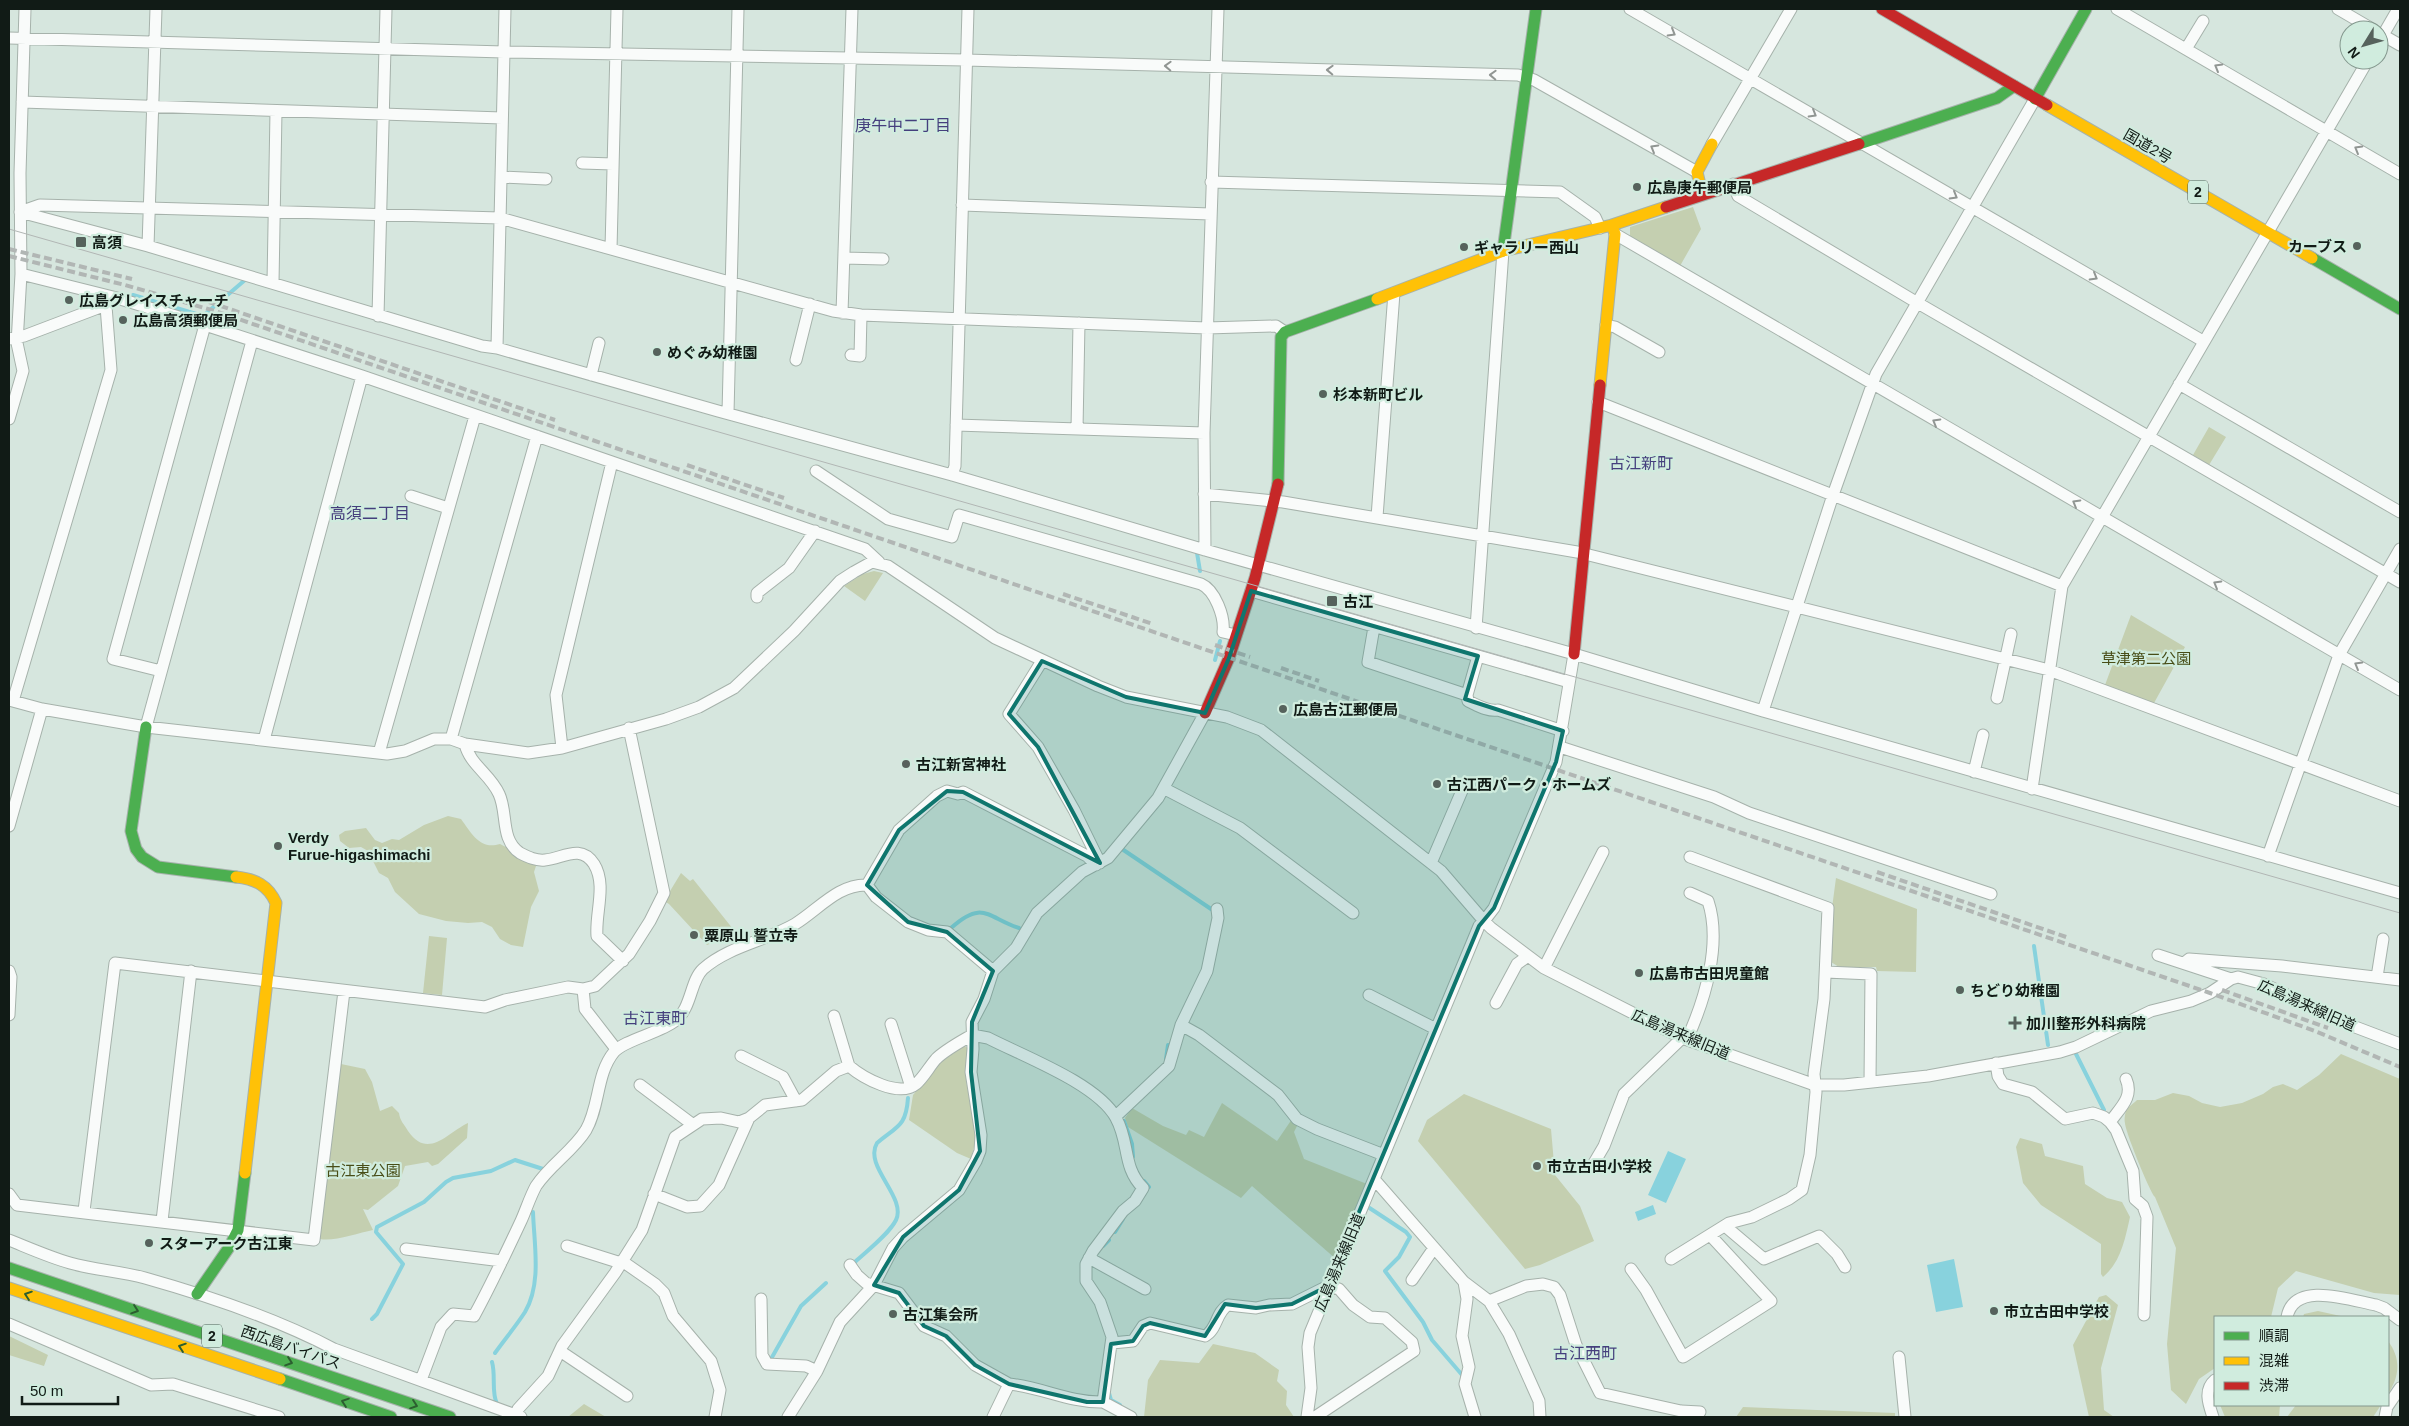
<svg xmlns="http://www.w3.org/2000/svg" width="2409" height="1426" font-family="Helvetica,'Noto Sans JP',sans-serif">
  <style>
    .green { fill: #c4cfb0 }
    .water { fill: #88d2dd }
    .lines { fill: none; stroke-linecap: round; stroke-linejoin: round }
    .stream { stroke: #88d2dd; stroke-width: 4 }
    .street-casing { stroke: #a6b2ab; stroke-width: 13 }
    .fast-casing { stroke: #a6b2ab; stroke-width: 13 }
    .slow-casing { stroke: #a6b2ab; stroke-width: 13 }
    .jam-casing { stroke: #a6b2ab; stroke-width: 13 }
    .street { stroke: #f9fbfa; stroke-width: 11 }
    .fast { stroke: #4caf50; stroke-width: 11 }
    .slow { stroke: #ffc107; stroke-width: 11 }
    .jam { stroke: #c62828; stroke-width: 11 }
    .tram { stroke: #b1b6b4; stroke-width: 1 }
    .rail { stroke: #b1b6b4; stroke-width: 4; stroke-dasharray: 8 4; stroke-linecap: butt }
    .oneway { stroke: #919693 }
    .oneway2 { stroke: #2c5e30 }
    .marked { fill: #0f766e; fill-opacity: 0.2; stroke: #0f766e; stroke-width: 4; stroke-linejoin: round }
    .poi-dot { fill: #56625c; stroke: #d0ecde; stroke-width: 2 }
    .labels { text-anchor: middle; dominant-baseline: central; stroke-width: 4.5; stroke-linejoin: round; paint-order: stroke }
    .shield { fill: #d0ecde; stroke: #4a5a52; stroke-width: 1 }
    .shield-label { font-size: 14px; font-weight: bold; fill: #111b16 }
    .street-label { font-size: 15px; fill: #111b16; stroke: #d0ecde }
    .poi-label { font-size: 15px; font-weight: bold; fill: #111b16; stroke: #d0ecde; text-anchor: start }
    .park-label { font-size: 15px; fill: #484d17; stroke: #d0ecde }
    .neighbourhood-label { font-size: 16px; fill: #453f7d; stroke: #d0ecde }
  </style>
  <rect width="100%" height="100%" fill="#d6e6de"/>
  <path class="green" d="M1693 207 1701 229 1680 266 1630 237V227Z
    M2209 427 2226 437 2209 465 2193 455Z
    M874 571 883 573 865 601 844 586 863 574Z
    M2131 615 2185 647 2154 703 2105 685Z
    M448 816 461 819C472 834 480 850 500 844L537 863 534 872 539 891 531 907 523 947 511 945 500 939 492 927 482 922 468 923 446 921 419 914 395 892 388 878 379 873 368 851 361 847 349 848 340 841 339 835 345 831 366 828 375 840 382 843 392 839 399 840 424 825Z
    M681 873 690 881 693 879 733 929 732 935 707 945 669 904 664 901Z
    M1836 878 1917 909 1916 972 1877 971 1876 967H1839L1831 962 1832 908Z
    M429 936 447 938 442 995 423 993Z
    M964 1046 968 1048 966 1080 976 1139 971 1159 957 1153 909 1120 913 1095 941 1062Z
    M2341 1054 2400 1079V1295L2374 1293 2296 1271 2278 1288 2271 1317H2215V1368L2199 1379 2186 1404 2171 1390 2167 1344 2176 1248 2155 1197C2150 1192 2125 1131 2125 1123 2124 1120 2125 1114 2126 1111 2128 1107 2134 1103 2137 1100H2155L2173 1093 2189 1096 2202 1103 2220 1107 2242 1103 2263 1094 2273 1087 2283 1084 2297 1090 2319 1075Z
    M341 1064 365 1069 372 1082 380 1111 392 1106 399 1113C400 1121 404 1124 408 1131 428 1160 447 1133 468 1123L467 1138 438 1164 432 1166 428 1162 405 1166 398 1186 368 1210 363 1209 373 1230C358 1233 333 1242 320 1239Z
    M1464 1094 1551 1129 1555 1175 1580 1206 1594 1241 1540 1265 1525 1269 1418 1141 1427 1120Z
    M1222 1103 1277 1141 1292 1119 1298 1124 1294 1132 1304 1159 1367 1184 1336 1259 1252 1186 1241 1198 1128 1127 1125 1118 1132 1108 1163 1126 1186 1135 1189 1130 1204 1137Z
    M2020 1138 2042 1144 2045 1156 2083 1166 2085 1184 2107 1198 2122 1202 2130 1217C2125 1239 2121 1262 2103 1277L2101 1274V1244L2041 1205 2023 1183 2016 1147Z
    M2106 1295 2118 1305 2101 1368 2104 1410 2114 1417H2089L2073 1345 2099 1297Z
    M2318 1311 2345 1317H2303L2304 1314Z
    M9 1336 48 1355 44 1366 9 1355Z
    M2388 1341C2401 1358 2400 1376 2388 1394Z
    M1213 1344 1255 1353 1279 1370 1277 1381 1287 1391 1286 1405 1294 1417H1144L1148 1380 1160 1360 1199 1363Z
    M584 1404 606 1417H568Z
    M2220 1405H2280L2279 1417H2225Z
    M2296 1405H2381L2373 1417H2287Z
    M1743 1407 1895 1413V1417H1736Z"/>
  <path class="water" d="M1668 1151 1686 1159 1666 1203 1648 1195Z
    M1653 1205 1656 1214 1638 1221 1635 1212Z
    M1954 1259 1963 1307 1936 1312 1927 1265Z"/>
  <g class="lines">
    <path class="stream" d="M133 295 203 316 245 280
      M1197 553 1200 571
      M1215 660 1220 641
      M1122 849 1214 911
      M951 928C983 899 988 918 1019 928
      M2034 946 2048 1045
      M2076 1054 2104 1110
      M1166 1059 1168 1045
      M1124 1121 1132 1144 1133 1157
      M1144 1181 1149 1187
      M1368 1207 1406 1232 1410 1237 1399 1257 1385 1271 1423 1322 1432 1340 1463 1376
      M1115 1232 1123 1219
      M1103 1246 1109 1240
      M855 1262C867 1251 889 1234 896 1220 907 1197 863 1166 877 1143 897 1126 906 1127 908 1098
      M372 1319 377 1314 403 1264 376 1232 377 1227 424 1202 446 1182 453 1178 491 1171 515 1160 543 1169
      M495 1353C505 1339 516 1326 525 1312 542 1283 534 1244 533 1212
      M771 1359 801 1306 826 1283
      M492 1362C496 1376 491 1392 497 1404
      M1109 1393 1111 1400 1120 1405"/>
    <g class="street-casing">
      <path id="street" d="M1630 9 2203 341
        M2117 9 2400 174
        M2338 9 2374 30
        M2379 33 2400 45
        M9 38 504 52 966 60 1518 75 1534 80 1697 172
        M2379 42 2398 9
        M2186 49 2203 21
        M22 102 502 118
        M1712 144 1791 9
        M582 163 613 164
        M501 177 546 179
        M1211 182 1560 192 1595 217 1600 228
        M1733 184 1738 196 1916 302 2400 582
        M962 205 1210 214
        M20 212 148 246 482 346 497 348 718 411 952 475 1205 550 1574 654 1763 711 2400 893
        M20 212 40 205 500 218 833 311 861 315 1207 328 1276 326 1285 332
        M1615 234 2400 690
        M148 246 156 9
        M611 249 617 9
        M844 258 883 259
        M21 274 117 298 205 325 362 376 865 549 879 562
        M273 283 276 111
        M842 313 852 9
        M378 316 386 9
        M1606 325 1615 327 1659 352
        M9 339 24 336 111 303
        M497 348 505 9
        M851 355 860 356 861 315
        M796 360 810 304
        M591 375 599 343
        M2179 384 2400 512
        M1598 402 2062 586
        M728 413 738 9
        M9 419 23 371 17 343 21 274 20 173 25 9
        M956 425 1204 433
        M1077 429 1079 323
        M816 471 888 519 952 537 959 515 1201 584C1215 590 1225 617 1223 632L1236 635
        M952 475 955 466 968 9
        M1204 494 1283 502 1577 552 2049 670 2400 801
        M411 496 448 508
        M1377 517 1394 293
        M1205 550 1204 433 1218 9
        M1251 591 1569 682
        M757 597V593L789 568 815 531
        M1374 627 1368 662 1467 695 1478 656
        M1476 628 1503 251
        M1042 661 1009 714 1038 747 1074 810 1100 863
        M161 671 113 659 205 325
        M1467 695 1468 701C1477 705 1488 712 1498 710L1563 731
        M1997 698 2011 634
        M9 700 42 709 146 727 387 754 405 751 434 739H451L465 744 528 753 562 748 666 719 699 707 734 688 794 631 840 581 854 572 872 562 888 566 995 638 1098 686 1126 697 1227 717 1261 730 1441 871 1484 921 1494 908 1556 762 1574 654
        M13 701 111 370 106 306
        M1763 711 1833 495 1876 374 2035 99
        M146 727 252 341
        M451 739 537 436
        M264 740 362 376
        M465 744C470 765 490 774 499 794 508 813 500 840 520 853 528 857 536 861 545 860 562 859 580 843 594 864 607 885 595 913 597 936L623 961
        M1560 747 1714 797 1749 813 1991 894
        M562 748 556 695 612 462
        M379 753 475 416
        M1974 772 1983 735
        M1165 789 1240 828 1353 913
        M2032 789 2062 586 2368 60
        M9 826 42 709
        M2268 856 2339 655 2400 549
        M1431 863 1464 786
        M867 885 899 830 937 796 947 791 958 794 963 792 1087 856 1096 865
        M2158 955 2231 979
        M2184 963 2189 959 2282 966 2400 980
        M1544 968 1603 852
        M9 971 11 977 9 1015
        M1826 972 1871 974 1870 1082
        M2377 977 2383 939
        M583 989 585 1009 616 1049
        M1369 995 1436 1029
        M1496 1003 1517 964 1528 956
        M834 1016 849 1066
        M891 1024 911 1087
        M1181 1025 1199 1035 1278 1095 1297 1119 1317 1129 1384 1155
        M1687 1039C1705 1000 1722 943 1708 901L1690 893
        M741 1056 783 1077 796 1101
        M1996 1063 1998 1076 2003 1084 2032 1092 2065 1119 2093 1113 2104 1117 2110 1122 2116 1130 2133 1171 2135 1199 2143 1206 2147 1217 2144 1315
        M640 1085 692 1124
        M1116 1116 1169 1066 1181 1025 1207 971 1218 918 1217 909
        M2110 1122C2120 1108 2134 1097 2126 1079
        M1594 1163 1604 1146 1624 1094 1682 1038
        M1374 1179 1464 1282 1489 1301 1509 1334 1539 1401 1540 1417
        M9 1194 17 1205 314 1240 344 991
        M654 1194 687 1207 700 1206 719 1185 749 1118
        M84 1211 115 963 485 1007 505 1000 568 987 583 989 595 986 629 954 650 921 664 893 629 728
        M162 1221 191 971
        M1725 1226 1764 1259 1819 1236 1837 1254 1845 1267
        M9 1240C29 1248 49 1257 70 1263 94 1270 120 1271 145 1278 209 1296 275 1318 334 1349L521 1417
        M567 1246 621 1263
        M406 1249 502 1261
        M1089 1258 1145 1289
        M1671 1259 1729 1223 1752 1217 1789 1199 1802 1190 1810 1155 1816 1092 1814 1074 1824 999 1828 908 1690 857
        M622 1261 655 1284 664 1293 673 1316 711 1361 720 1390 715 1417
        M850 1265 857 1275 866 1283 899 1293 924 1326 946 1336 975 1365 1009 1384 993 1417
        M1631 1269 1646 1290 1683 1357 1771 1301 1710 1235
        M1412 1280 1434 1248
        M1464 1282 1467 1299 1462 1336 1469 1367 1465 1384 1475 1417
        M761 1299 762 1355 767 1364 806 1366 817 1371
        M1489 1301 1526 1286 1543 1284 1554 1287 1560 1295 1576 1345 1600 1393 1681 1411 1700 1412
        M2287 1317C2294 1280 2350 1300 2376 1305L2384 1308 2400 1320
        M9 1324 151 1385 173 1384 279 1417
        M1112 1343 1133 1341 1143 1326 1150 1323 1205 1336C1217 1330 1216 1312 1228 1305L1256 1308 1269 1305 1292 1304 1328 1286 1339 1289 1353 1305 1370 1317 1385 1318 1412 1342 1414 1351 1315 1417
        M560 1351 627 1396
        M1899 1357 1905 1417
        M421 1380 441 1327 453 1314 474 1316C491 1285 506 1253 521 1221 526 1210 530 1197 536 1186 550 1165 573 1151 586 1130 600 1106 596 1074 614 1052 624 1040 660 1033 675 1021 692 1008 690 981 703 969 729 946 766 941 795 924 818 910 838 884 867 885L876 897 908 922 928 930 947 932 993 971
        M1103 1402 1131 1417
        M516 1415 518 1409 548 1376 562 1346 615 1273 642 1230 675 1137 702 1119 721 1118 739 1122 749 1118 765 1105 802 1100 836 1071 849 1066C863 1078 899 1098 916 1084 924 1077 929 1067 936 1059 945 1050 960 1042 972 1035L988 1038C1023 1056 1098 1084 1116 1118 1130 1143 1122 1167 1143 1188L1135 1201 1123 1211 1093 1251 1086 1264V1281L1100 1302 1112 1337 1103 1402C1070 1403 1041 1387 1009 1384
        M788 1417 817 1371 840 1322 874 1285 893 1248 903 1237 959 1190 976 1161 980 1151 981 1135 971 1072 973 1049 972 1022 984 999 993 971 1016 948 1037 913 1082 872 1108 858 1158 798 1205 713
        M1307 1417 1311 1388 1308 1347 1310 1333 1479 926 1484 921 1491 928 1544 968 1682 1038 1815 1085H1844L1928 1076 2060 1052 2076 1047 2151 1011 2191 1001 2210 993 2231 979 2238 977 2264 984 2350 1025 2400 1044
        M2213 1417C2209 1405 2203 1390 2215 1380
        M2385 1417 2387 1407 2400 1388"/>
    </g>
    <g class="fast-casing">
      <path id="fast" d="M2035 99 2086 9
        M1859 144 1997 98 2014 86
        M1503 251 1536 9
        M2312 258 2400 309
        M1278 484 1281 337 1285 332 1377 299
        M146 727 131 831 136 849 142 857 158 867 236 877
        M9 1268 450 1417
        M197 1294 230 1246 238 1230 245 1173
        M280 1379 391 1417"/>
    </g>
    <g class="slow-casing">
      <path id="slow" d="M2047 105 2312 258
        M1702 193 1697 172 1712 144
        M1377 299 1503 251 1612 225 1666 207
        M1600 385 1615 234 1612 225
        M236 877C255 879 268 885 276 903L245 1173
        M9 1288 280 1379"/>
    </g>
    <g class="jam-casing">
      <path id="jam" d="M1882 9 2047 105
        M1666 207 1859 144
        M1574 654 1600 385
        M1205 713 1229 658 1255 578 1278 484"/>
    </g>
    <use href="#street" class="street"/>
    <use href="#fast" class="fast"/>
    <use href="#slow" class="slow"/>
    <use href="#jam" class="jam"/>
    <path class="tram" d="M9 229 2400 913"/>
    <path class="rail" d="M9 249 132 279
      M9 256 125 285 215 311 2210 993 2315 1031 2400 1067
      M209 302 555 420
      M687 465 784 498
      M1063 594 1153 624
      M1215 645 1250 657
      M1281 668 1319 681
      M1877 872 2069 938
      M2222 990 2328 1028"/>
  </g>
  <defs><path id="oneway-chevron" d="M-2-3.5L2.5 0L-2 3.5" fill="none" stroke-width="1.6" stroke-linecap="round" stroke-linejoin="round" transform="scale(1.25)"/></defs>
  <g class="oneway">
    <use href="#oneway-chevron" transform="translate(1672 33) rotate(30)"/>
    <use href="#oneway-chevron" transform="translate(1168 66) rotate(-178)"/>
    <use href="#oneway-chevron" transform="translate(2218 67) rotate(-150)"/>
    <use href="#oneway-chevron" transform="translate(1330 70) rotate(-178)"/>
    <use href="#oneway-chevron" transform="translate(1493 75) rotate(-178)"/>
    <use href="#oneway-chevron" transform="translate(1813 114) rotate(30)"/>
    <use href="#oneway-chevron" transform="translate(1654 148) rotate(-150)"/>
    <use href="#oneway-chevron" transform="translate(2358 149) rotate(-150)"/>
    <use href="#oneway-chevron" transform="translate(1954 196) rotate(30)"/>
    <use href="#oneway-chevron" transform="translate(2094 277) rotate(30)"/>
    <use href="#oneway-chevron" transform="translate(1936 422) rotate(-150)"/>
    <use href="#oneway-chevron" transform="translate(2076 503) rotate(-150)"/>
    <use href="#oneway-chevron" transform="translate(2217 584) rotate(-150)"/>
    <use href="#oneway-chevron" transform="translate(2358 665) rotate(-150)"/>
  </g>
  <g class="oneway2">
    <use href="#oneway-chevron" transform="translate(28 1295) rotate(-161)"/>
    <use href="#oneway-chevron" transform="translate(135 1310) rotate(19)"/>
    <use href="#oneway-chevron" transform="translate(182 1347) rotate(-161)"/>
    <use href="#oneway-chevron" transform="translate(289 1362) rotate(19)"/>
    <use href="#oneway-chevron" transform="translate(345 1402) rotate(-161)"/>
    <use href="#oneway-chevron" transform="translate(414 1405) rotate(19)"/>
  </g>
  <path class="marked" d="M1251 591 1478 656 1465 699 1563 731 1556 762 1494 908 1479 926 1328 1286 1292 1304 1256 1308 1225 1304 1205 1336 1150 1323 1143 1326 1133 1341 1111 1344 1103 1402H1087L1009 1384 975 1365 946 1336 924 1326 899 1293 874 1285 903 1237 959 1190 980 1151 971 1072 972 1022 993 971 947 932 908 922 867 885 899 830 947 791 963 792 1100 863 1038 747 1009 714 1042 661 1126 697 1205 713 1229 658Z"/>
  <g class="poi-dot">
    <circle cx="1637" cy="187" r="5"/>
    <rect x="75" y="236" width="12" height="12" rx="2.5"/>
    <circle cx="2357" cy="246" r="5"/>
    <circle cx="1464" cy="247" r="5"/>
    <circle cx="69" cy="300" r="5"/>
    <circle cx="123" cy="320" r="5"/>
    <circle cx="657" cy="352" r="5"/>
    <circle cx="1323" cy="394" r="5"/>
    <rect x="1326" y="595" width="12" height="12" rx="2.5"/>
    <circle cx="1283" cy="709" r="5"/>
    <circle cx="906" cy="764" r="5"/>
    <circle cx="1437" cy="784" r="5"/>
    <circle cx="278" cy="846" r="5"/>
    <circle cx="694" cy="935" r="5"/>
    <circle cx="1639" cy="973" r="5"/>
    <circle cx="1960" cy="990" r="5"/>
    <path d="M2012.5 1015.5h5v5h5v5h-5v5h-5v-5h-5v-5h5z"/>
    <circle cx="1537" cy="1166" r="5"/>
    <circle cx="149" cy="1243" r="5"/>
    <circle cx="1994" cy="1311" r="5"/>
    <circle cx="893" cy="1314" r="5"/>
  </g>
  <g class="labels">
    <g class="shield">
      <rect x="2188" y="180.5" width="20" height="23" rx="4"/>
      <rect x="202" y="1324.5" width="20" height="23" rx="4"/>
    </g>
    <g class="shield-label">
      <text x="2198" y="192">2</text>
      <text x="212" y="1336">2</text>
    </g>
    <g class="street-label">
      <text transform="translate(2148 146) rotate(30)">国道2号</text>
      <text transform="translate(2307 1005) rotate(24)">広島湯来線旧道</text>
      <text transform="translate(1681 1034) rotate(23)">広島湯来線旧道</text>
      <text transform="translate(1339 1262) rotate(-67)">広島湯来線旧道</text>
      <text transform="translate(291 1347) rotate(19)">西広島バイパス</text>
    </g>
    <g class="poi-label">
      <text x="1647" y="187">広島庚午郵便局</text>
      <text x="92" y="242">高須</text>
      <text x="2347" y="246" text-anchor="end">カーブス</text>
      <text x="1474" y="247">ギャラリー西山</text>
      <text x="79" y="300">広島グレイスチャーチ</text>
      <text x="133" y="320">広島高須郵便局</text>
      <text x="667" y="352">めぐみ幼稚園</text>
      <text x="1333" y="394">杉本新町ビル</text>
      <text x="1343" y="601">古江</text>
      <text x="1293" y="709">広島古江郵便局</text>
      <text x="916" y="764">古江新宮神社</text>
      <text x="1447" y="784">古江西パーク・ホームズ</text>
      <text x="288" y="837">Verdy<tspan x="288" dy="17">Furue-higashimachi</tspan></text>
      <text x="704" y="935">粟原山 誓立寺</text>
      <text x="1649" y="973">広島市古田児童館</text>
      <text x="1970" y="990">ちどり幼稚園</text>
      <text x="2026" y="1023">加川整形外科病院</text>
      <text x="1547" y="1166">市立古田小学校</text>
      <text x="159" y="1243">スターアーク古江東</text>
      <text x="2004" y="1311">市立古田中学校</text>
      <text x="903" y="1314">古江集会所</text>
    </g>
    <g class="park-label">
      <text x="2146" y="658">草津第二公園</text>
      <text x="363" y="1170">古江東公園</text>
    </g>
    <g class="neighbourhood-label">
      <text x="903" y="125">庚午中二丁目</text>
      <text x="1641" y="463">古江新町</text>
      <text x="370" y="513">高須二丁目</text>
      <text x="655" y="1018">古江東町</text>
      <text x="1585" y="1353">古江西町</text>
    </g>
  </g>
  <rect width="2409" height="1426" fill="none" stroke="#111b16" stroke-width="20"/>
  <rect x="2214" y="1316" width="175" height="90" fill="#d0ecde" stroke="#84988e"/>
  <rect x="2224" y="1332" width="25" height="8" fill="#4caf50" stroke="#84988e"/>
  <text x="2259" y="1341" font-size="15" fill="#111b16">順調</text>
  <rect x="2224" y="1357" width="25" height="8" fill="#ffc107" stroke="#84988e"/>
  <text x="2259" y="1366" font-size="15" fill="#111b16">混雑</text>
  <rect x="2224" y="1382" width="25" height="8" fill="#c62828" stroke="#84988e"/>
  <text x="2259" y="1391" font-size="15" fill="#111b16">渋滞</text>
  <g transform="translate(2364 45) rotate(233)"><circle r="24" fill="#d0ecde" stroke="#84988e"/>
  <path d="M0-4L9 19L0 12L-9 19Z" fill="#56625c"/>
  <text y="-8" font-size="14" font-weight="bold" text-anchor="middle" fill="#111b16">N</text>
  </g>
  <path d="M22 1396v8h96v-8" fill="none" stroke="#111b16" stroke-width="2.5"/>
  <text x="30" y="1396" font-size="15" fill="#111b16" stroke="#d0ecde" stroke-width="4" paint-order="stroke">50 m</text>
</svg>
